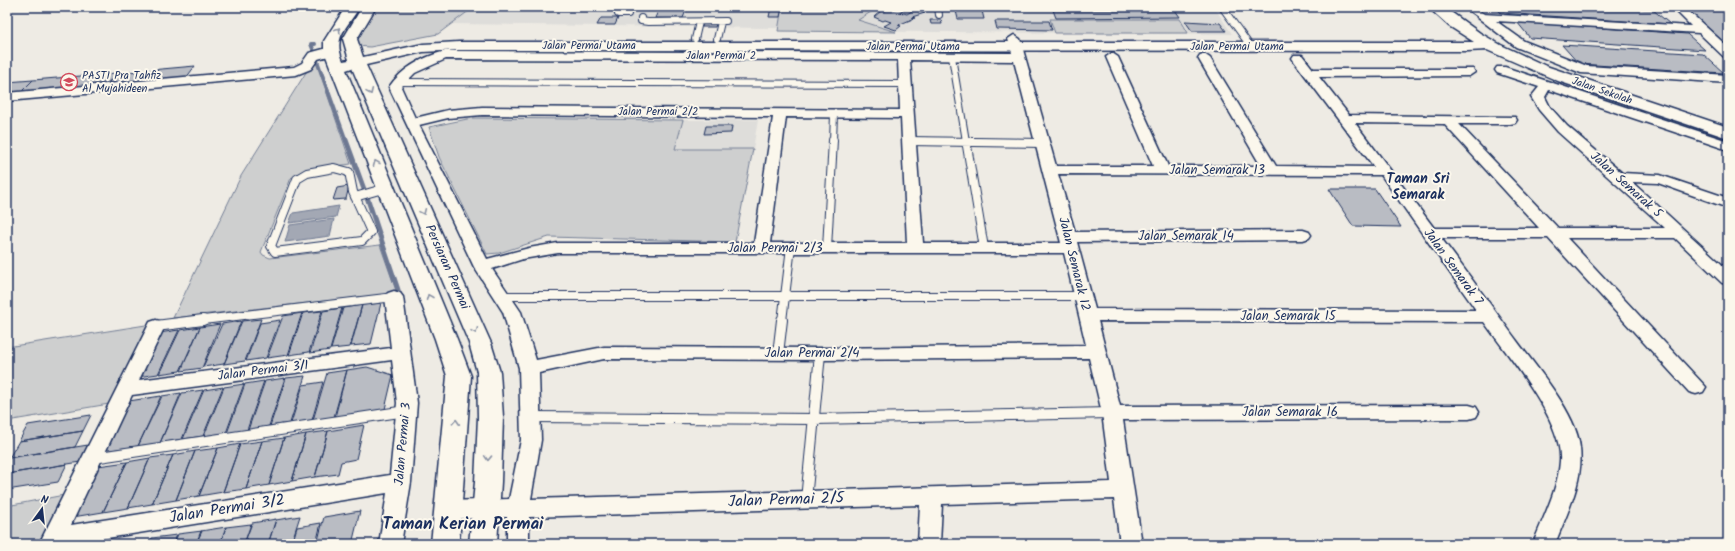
<svg xmlns="http://www.w3.org/2000/svg" width="1735" height="551" font-family="Kalam,sans-serif">
  <style>
    .built { fill: #deddda }
    .green { fill: #cecfcf; stroke: #747f96 }
    .water { fill: #a3a8b4; stroke: #6d7892 }
    .lines { fill: none; stroke-linecap: round; stroke-linejoin: round }
    .stream-far1 { stroke: #6d7892; stroke-width: 4 }
    .stream { stroke: #6d7892; stroke-width: 5 }
    .building { fill: #b9bcc3; stroke: #1b2f5e }
    .service-far2-casing { stroke: #1b2f5e; stroke-width: 8 }
    .service-far1-casing { stroke: #1b2f5e; stroke-width: 10 }
    .service-casing { stroke: #1b2f5e; stroke-width: 12 }
    .minor-casing { stroke: #1b2f5e; stroke-width: 3 }
    .tertiary-casing { stroke: #1b2f5e; stroke-width: 3 }
    .service-far2 { stroke: #fbf7ec; stroke-width: 6 }
    .service-far1 { stroke: #fbf7ec; stroke-width: 8 }
    .service { stroke: #fbf7ec; stroke-width: 10 }
    .minor { fill: #fbf7ec; fill-rule: evenodd }
    .tertiary { fill: #fbf7ec; fill-rule: evenodd }
    .oneway { stroke: #8b93a5 }
    .labels { text-anchor: middle; dominant-baseline: central; stroke-width: 4; stroke-linejoin: round; paint-order: stroke }
    .far-street-label { font-size: 11px; fill: #1b2f5e; stroke: #fbf7ec }
    .far-poi-label { font-size: 11px; fill: #1b2f5e; stroke: #fbf7ec; text-anchor: start }
    .street-label { font-size: 13px; fill: #1b2f5e; stroke: #fbf7ec }
    .neighbourhood-label { font-size: 14px; font-weight: bold; fill: #1b2f5e; stroke: #fbf7ec }
    .near-street-label { font-size: 16px; fill: #1b2f5e; stroke: #fbf7ec }
    .near-neighbourhood-label { font-size: 17px; font-weight: bold; fill: #1b2f5e; stroke: #fbf7ec }
  </style>
  <rect width="100%" height="100%" fill="#eeebe4"/>
  <filter id="ink" filterUnits="userSpaceOnUse"><feTurbulence type="fractalNoise" baseFrequency=".025" numOctaves="2"/><feDisplacementMap in="SourceGraphic" scale="8" xChannelSelector="R" yChannelSelector="G"/><feConvolveMatrix kernelMatrix="1 2 1 2 8 2 1 2 1" color-interpolation-filters="sRGB"/></filter>
  <g filter="url(#ink)">
    <path class="built" d="M474 7H1214L1232 34 778 31V28L450 24Z
      M683 120H758L753 149H674Z"/>
    <path class="green" d="M474 7 438 34 370 47 356 46 354 38 376 9Z
      M782 7H879L858 20 896 32 778 31Z
      M1050 19H1180L1188 33H1055Z
      M315 58 351 164 307 170 291 178 261 252 263 255 270 258 380 245 397 293 173 318 241 176Z
      M472 118 683 120 675 149H753L735 242 549 237 499 253 487 254 439 157 429 127Z
      M152 324 109 404 7 421V347Z
      M64 495 38 544H7V506Z"/>
    <path class="water" d="M339 206 336 217 289 223 293 213Z
      M334 219 330 236 285 242 290 225Z"/>
    <g class="lines">
      <path class="stream-far1" d="M315 44H311L315 54
        M316 58 346 141"/>
      <path class="stream" d="M346 140 365 192
        M367 197 400 296"/>
    </g>
    <path class="building" d="M660 7H703L687 8 683 18H655Z
      M771 7H782L780 17H769Z
      M955 7H981L984 19H958Z
      M1071 7H1086L1087 9 1072 10Z
      M1496 7 1652 9 1670 24 1501 13Z
      M1685 7H1724L1728 10V43H1725Z
      M890 8 894 10 897 8 903 10 900 12 907 14 915 9 925 13 912 17 915 18 898 25 901 26 896 30 884 26 891 22 885 20 883 21 874 17 882 10 885 11Z
      M1053 10H1175L1180 17 1056 18Z
      M601 18H618L615 25H597Z
      M930 20H941L942 24H931Z
      M995 21H1049L1052 30 997 29Z
      M1185 21 1220 23 1226 31H1192Z
      M703 22H717L715 27H702Z
      M1517 22 1687 34 1705 50 1530 38Z
      M1562 45 1703 54 1724 73 1579 64Z
      M195 66 186 78 106 85 117 73Z
      M117 73 106 85 21 92 33 80Z
      M33 80 21 92 7 94V82Z
      M706 126H732L731 133 704 134Z
      M349 186 346 199 333 200 337 188Z
      M1329 189H1375L1401 227 1353 226Z
      M381 303 371 344 351 346 362 305Z
      M362 305 350 347 331 349 343 308Z
      M342 308 330 350 310 353 323 311Z
      M322 311 309 352 289 355 303 313Z
      M302 313 288 355 267 358 283 316Z
      M261 319 245 361 224 364 242 321Z
      M280 320 266 358 246 361 260 323Z
      M241 321 224 364 203 367 222 324Z
      M220 324 202 368 181 371 200 327Z
      M200 327 180 371 159 374 180 330Z
      M179 330 158 374 137 377 159 333Z
      M367 367 393 375 385 409 335 417 347 370Z
      M347 370 334 417 313 420 327 373Z
      M305 376 290 423 270 426 286 378Z
      M285 378 269 426 248 430 265 381Z
      M264 381 247 430 227 433 245 384Z
      M323 382 312 420 291 423 303 385Z
      M244 384 226 433 204 436 224 387Z
      M223 387 203 436 183 439 204 390Z
      M203 390 182 439 160 443 182 393Z
      M181 393 160 443 138 446 162 396Z
      M161 396 138 446 104 451 129 401Z
      M91 415 83 431 19 441 28 425Z
      M364 425 356 459 341 462 338 474 315 477 328 431Z
      M83 431 75 447 9 458 19 441Z
      M328 431 315 477 292 481 306 434Z
      M306 434 292 481 269 485 284 438Z
      M284 438 269 485 246 489 262 441Z
      M262 441 246 489 223 492 240 444Z
      M240 444 223 492 199 496 218 448Z
      M88 445 80 462 7 474V458Z
      M218 448 199 496 176 500 195 451Z
      M195 451 176 500 152 504 173 455Z
      M173 455 152 504 128 508 150 458Z
      M150 458 128 508 103 512 127 462Z
      M127 462 103 512 73 517 98 466Z
      M67 464 58 482 7 490V474Z
      M360 511 352 544H317L324 517Z
      M300 516 291 544H268L276 520Z
      M276 519 268 544H244L252 523Z
      M321 523 316 544H292L297 527Z
      M251 524 244 544H220L226 527Z
      M226 527 220 544H196L201 531Z
      M202 531 196 544H174L178 534Z
      M177 535 173 544H150L152 538Z"/>
    <g class="lines">
      <g class="service-far2-casing">
        <path id="service-far2" d="M622 7 618 14H628
          M938 7 939 15
          M1222 7 1251 47
          M1469 7 1483 17
          M641 18V21L648 22 726 21
          M695 39 699 22
          M717 39 721 22
          M952 57 966 141
          M398 82 906 84
          M833 141 834 114
          M909 141H926"/>
      </g>
      <g class="service-far1-casing">
        <path id="service-far1" d="M966 140 984 248
          M909 141 1042 143
          M334 168 349 172 353 192 371 232 362 241 275 252 271 246 297 179 307 173Z
          M355 197 386 188
          M827 248 833 140
          M501 296H1082
          M195 321 394 297
          M782 321 791 247"/>
      </g>
      <g class="service-casing">
        <path id="service" d="M156 326 203 320
          M778 354 782 320
          M531 417 814 419 1112 413
          M93 458 406 411
          M806 500 820 354"/>
      </g>
      <g class="minor-casing">
        <path id="minor" d="M1672 7H1684L1728 47V58L1724 57 1699 33 1496 21 1524 41 1587 66 1728 75V83L1581 73 1516 47 1477 17 1483 14 1691 26Z
          M1014 35 1020 39 1056 166H1153L1106 57 1112 53 1118 57 1168 166H1261L1198 58 1200 55 1204 54 1210 58 1276 166 1374 167 1294 61 1292 58 1294 55H1302L1313 69H1473L1475 72 1469 76 1319 77 1349 115 1515 117 1517 120 1515 123 1510 124H1459L1558 228H1665L1558 132 1539 110 1531 97 1539 87 1497 73 1495 70 1497 67H1505L1728 141V150L1549 90 1545 97 1550 107 1567 126 1622 173 1660 175 1728 198V208L1658 183 1632 182 1728 270V284L1722 283 1675 238H1567L1706 387 1703 392 1696 394 1689 392 1548 238H1441C1467 272 1492 307 1517 341 1537 368 1577 414 1580 448 1584 481 1567 513 1555 544H1533C1543 517 1558 490 1560 461 1563 420 1508 356 1484 322L1098 321 1120 406 1469 405 1476 407 1479 412 1476 417 1469 419 1123 420 1142 544H1120L1114 499 942 504 940 544H918L920 505 529 517V544H507V517L449 519 441 516 438 510 441 504 449 501 509 499 521 440 519 368 503 312 474 267 389 87C402 68 423 57 445 51L1012 53 1008 39ZM446 59 898 60 900 110 482 107 448 110 415 118 401 87 415 73ZM910 60 1014 61 1061 243H923ZM482 115 773 117 754 243H558L529 248 487 259 419 125 448 118ZM786 117 901 118 907 243H770ZM1355 123 1444 124 1539 228H1434ZM1058 174 1381 175 1476 310 1095 309 1077 242 1303 240 1309 238 1311 235 1309 232 1303 230 1075 232ZM558 253H1064L1086 345 820 348 604 347 536 360 521 312 492 269 523 259ZM1089 358 1102 413 1111 482 531 499 541 440 539 373 604 359 820 360Z
          M331 47 335 48 337 51 335 54 318 59 311 69 296 75 7 101V93L294 67 302 63 309 53Z
          M394 291 400 293 403 297 417 403 411 482 401 544H379L387 493 70 544H39L150 322 156 320 162 322 165 326 139 380 391 348 385 297 388 293ZM392 360 397 403 390 475 71 525 132 395Z"/>
      </g>
      <g class="tertiary-casing">
        <path id="tertiary" d="M351 7 357 11C345 30 333 38 343 61L349 60 343 39 362 7H376L357 39 363 57 423 44 459 42H1474L1449 26 1428 7H1444L1480 33 1501 45 1546 66 1728 127V138L1558 81 1487 50 1468 51 459 50 423 52 366 65 491 343 500 372 503 417 501 482 497 544H469L475 482 478 417 477 372 469 343 352 68 346 70 457 339 471 376 459 544H431L447 376 435 339 324 51V41L345 8Z"/>
      </g>
      <use href="#service-far2" class="service-far2"/>
      <use href="#service-far1" class="service-far1"/>
      <use href="#service" class="service"/>
      <use href="#minor" class="minor"/>
      <use href="#tertiary" class="tertiary"/>
    </g>
    <defs><path id="oneway-chevron" d="M-2-3.5L2.5 0L-2 3.5" fill="none" stroke-width="1.6" stroke-linecap="round" stroke-linejoin="round"/></defs>
    <g class="oneway">
      <use href="#oneway-chevron" transform="translate(338 30) rotate(-58)"/>
      <use href="#oneway-chevron" transform="translate(370 92) rotate(66)"/>
      <use href="#oneway-chevron" transform="translate(376 163) rotate(-112)"/>
      <use href="#oneway-chevron" transform="translate(423 212) rotate(66)"/>
      <use href="#oneway-chevron" transform="translate(429 297) rotate(-112)"/>
      <use href="#oneway-chevron" transform="translate(475 331) rotate(66)"/>
      <use href="#oneway-chevron" transform="translate(456 422) rotate(-87)"/>
      <use href="#oneway-chevron" transform="translate(488 458) rotate(92)"/>
    </g>
  </g>
  <defs>
    <g id="school-ring" transform="scale(0.9)"><circle r="9.5" fill="#fbf7ec" stroke="#d1495b" stroke-width="1.5"/><path d="M0-5L7-2L0 1L-7-2ZM-4 1L0 2.5L4 1V4Q0 6-4 4Z" fill="#d1495b"/></g>
  </defs>
  <g fill-rule="evenodd">
    <use href="#school-ring" x="69" y="82"/>
  </g>
  <g class="labels">
    <g class="far-street-label">
      <text x="589" y="46">Jalan Permai Utama</text>
      <text x="913" y="47">Jalan Permai Utama</text>
      <text x="1237" y="47">Jalan Permai Utama</text>
      <text x="721" y="56">Jalan Permai 2</text>
      <text transform="translate(1602 91) rotate(19)">Jalan Sekolah</text>
      <text x="658" y="112">Jalan Permai 2/2</text>
    </g>
    <g class="far-poi-label">
      <text x="82" y="76">PASTI Pra Tahfiz<tspan x="82" dy="13">Al Mujahideen</tspan></text>
    </g>
    <g class="street-label">
      <text x="1217" y="170">Jalan Semarak 13</text>
      <text transform="translate(1626 185) rotate(42)">Jalan Semarak 5</text>
      <text x="1186" y="236">Jalan Semarak 14</text>
      <text x="775" y="248">Jalan Permai 2/3</text>
      <text transform="translate(1074 264) rotate(76)">Jalan Semarak 12</text>
      <text transform="translate(447 267) rotate(66)">Persiaran Permai</text>
      <text transform="translate(1453 267) rotate(54)">Jalan Semarak 7</text>
      <text x="1288" y="316">Jalan Semarak 15</text>
      <text x="812" y="353">Jalan Permai 2/4</text>
      <text transform="translate(263 371) rotate(-7)">Jalan Permai 3/1</text>
      <text x="1290" y="412">Jalan Semarak 16</text>
      <text transform="translate(403 444) rotate(-85)">Jalan Permai 3</text>
    </g>
    <g class="neighbourhood-label">
      <text x="1418" y="179">Taman Sri<tspan x="1418" dy="16">Semarak</tspan></text>
    </g>
    <g class="near-street-label">
      <text transform="translate(786 500) rotate(-2)">Jalan Permai 2/5</text>
      <text transform="translate(227 509) rotate(-9)">Jalan Permai 3/2</text>
    </g>
    <g class="near-neighbourhood-label">
      <text x="463" y="524">Taman Kerian Permai</text>
    </g>
  </g>
  <rect width="1735" height="551" fill="none" stroke="#fbf7ec" stroke-width="24"/>
  <rect x="12" y="12" width="1711" height="527" fill="none" stroke="#1b2f5e" stroke-width="1.5" filter="url(#ink)"/>
  <g transform="translate(42 509) rotate(15)" stroke="#fbf7ec" stroke-width="3" paint-order="stroke">
  <path d="M0-3L7 15L0 10L-7 15Z" fill="#1b2f5e"/>
  <text y="-6" font-size="11" font-weight="bold" text-anchor="middle" fill="#1b2f5e">N</text>
  </g>
</svg>
